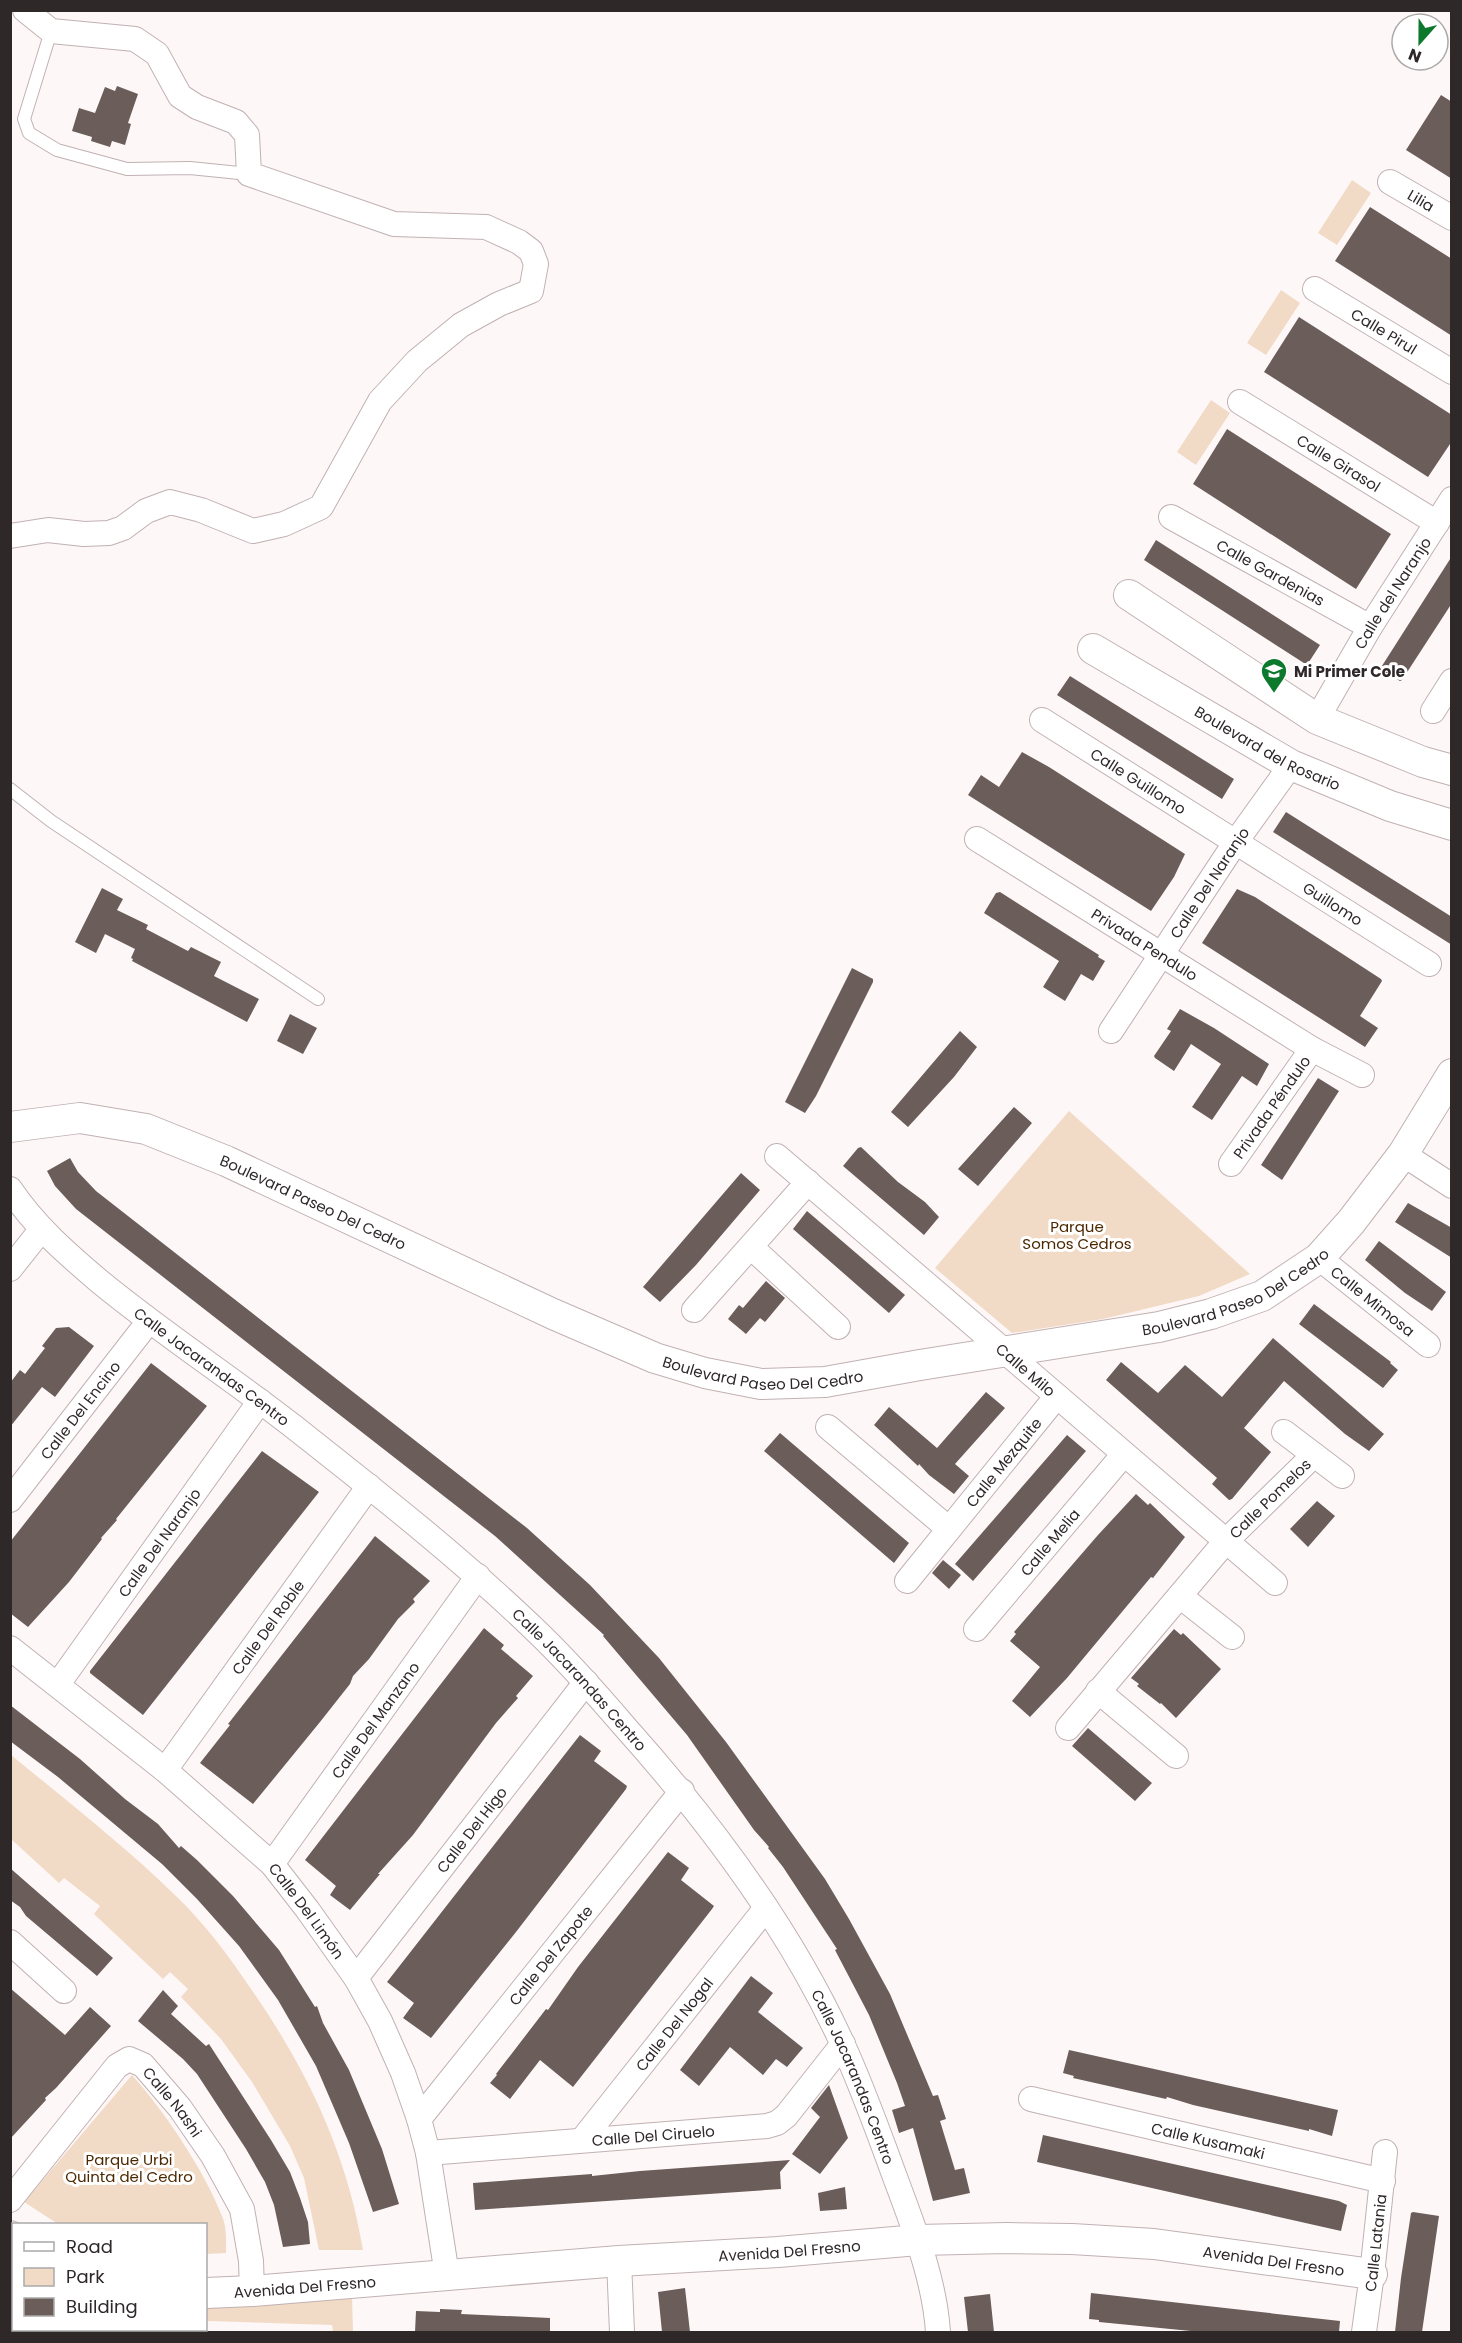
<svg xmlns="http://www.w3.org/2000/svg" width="1462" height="2343" font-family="Poppins,sans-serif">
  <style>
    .green { fill: #f2dbc6 }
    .building { fill: #6b5e5a }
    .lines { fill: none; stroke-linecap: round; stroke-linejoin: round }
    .service-casing { stroke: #c1b1b3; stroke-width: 14 }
    .minor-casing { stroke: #c1b1b3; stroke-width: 26 }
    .tertiary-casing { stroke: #c1b1b3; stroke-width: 32 }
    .service { stroke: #fff; stroke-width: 12 }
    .minor { stroke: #fff; stroke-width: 24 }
    .tertiary { stroke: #fff; stroke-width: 30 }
    .labels { text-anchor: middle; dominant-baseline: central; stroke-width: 6; stroke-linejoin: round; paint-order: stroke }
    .street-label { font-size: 15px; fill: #2e2829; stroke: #fff }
    .poi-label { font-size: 15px; font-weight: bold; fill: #2e2829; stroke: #fff; text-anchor: start }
    .park-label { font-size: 15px; fill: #4c2800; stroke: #fff }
  </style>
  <rect width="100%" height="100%" fill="#fef7f8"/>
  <path class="green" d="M1352 180 1371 193 1337 245 1318 233Z
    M1281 290 1300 303 1266 355 1247 343Z
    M1211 400 1230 413 1196 465 1177 452Z
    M1069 1111 1250 1274 1199 1296 1103 1319 1012 1333 935 1268Z
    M11 1755C67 1801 125 1846 177 1897 205 1924 229 1956 251 1989 307 2069 347 2153 363 2250H319L304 2178 290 2146 252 2082 221 2039 181 1997 188 1989 170 1972 163 1979 94 1914 100 1906 64 1878 59 1883 11 1839Z
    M132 2075C165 2112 204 2170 222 2216 227 2228 226 2241 226 2253L206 2254V2224H58L24 2202Z
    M352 2295 353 2332H333L332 2325 206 2321V2305Z"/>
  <path class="building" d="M117 86 138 94 128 123 131 124 125 145 112 141 110 147 91 141 92 137 72 131 79 108 95 113 105 87 115 91Z
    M1441 95 1452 102V179L1406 150Z
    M1370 207 1452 259V336L1335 261Z
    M1299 317 1452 415V441L1428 477 1264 372Z
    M1227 429 1391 534 1356 589 1193 484Z
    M1156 540 1320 645 1307 665 1144 560Z
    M1452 556V603L1402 680 1400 681 1380 669Z
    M1070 676 1234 779 1222 799 1057 695Z
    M1022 752 1049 767 1185 854 1174 877 1151 911 968 795 981 775 999 787Z
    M1286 812 1452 917V945L1273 832Z
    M102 888 123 899 117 910 148 925 146 929 188 951 191 947 221 962 214 976 259 999 247 1022 132 961 133 959 131 958 135 949 105 934 96 953 75 942Z
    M1237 889 1255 897 1381 979 1382 981 1360 1016 1378 1028 1365 1047 1202 943Z
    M1000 892 1099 955 1098 957 1105 961 1093 981 1081 974 1065 1001 1043 987 1059 961 984 913 996 893Z
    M852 968 873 979V982L816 1096 805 1113 785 1102Z
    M1180 1009 1214 1028 1269 1064 1257 1086 1242 1076 1212 1120 1192 1107 1221 1064 1191 1044 1174 1071 1155 1058 1154 1056 1171 1031 1167 1029Z
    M290 1014 317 1028 303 1054 277 1041Z
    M960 1031 977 1047 954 1077 908 1127 891 1112Z
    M1318 1078 1339 1091 1282 1180 1261 1165Z
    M1014 1107 1032 1123 978 1186 958 1169Z
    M861 1147 898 1182 925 1202 939 1217 924 1235 843 1166 858 1148Z
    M70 1158 78 1172 96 1191 527 1528 590 1585 659 1658 726 1742 825 1879 849 1919 890 1994 933 2096 938 2095 946 2119 940 2121 955 2170 964 2168 970 2193 933 2201 913 2128 899 2133 892 2110 905 2106 897 2083 869 2015 835 1950 837 1949 783 1867 768 1848 769 1847 754 1830 687 1735 603 1636 604 1635 495 1536 76 1209 55 1186 47 1171Z
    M741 1173 760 1190 696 1265 660 1302 643 1287Z
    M1408 1203 1452 1228V1258L1395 1222Z
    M807 1211 905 1295 889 1313 793 1229Z
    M1379 1241 1446 1292 1432 1311 1405 1293 1365 1260Z
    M766 1281 785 1298 765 1322 760 1318 746 1334 728 1319 739 1305 743 1308Z
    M1314 1304 1391 1362 1390 1363 1398 1370 1383 1388 1299 1324Z
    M69 1327 94 1346 55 1397 42 1387 10 1427V1383L20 1370 25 1374 45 1348 42 1346 56 1328Z
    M1273 1338 1384 1434 1369 1451 1345 1434 1284 1381 1244 1428 1271 1452 1232 1499 1229 1500 1212 1484 1217 1478 1106 1380 1121 1362 1158 1393 1185 1365 1222 1397Z
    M151 1363 207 1406 116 1519 117 1520 101 1538 102 1539 69 1582 28 1627 10 1613V1542Z
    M986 1392 1005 1408 955 1464 969 1476 954 1494 929 1475 919 1464 918 1466 874 1425 889 1407 937 1448Z
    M780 1433 909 1543 894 1563 764 1451Z
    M1067 1435 1086 1451 973 1581 955 1564Z
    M262 1451 319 1492 143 1715 90 1673V1671Z
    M1136 1494 1148 1505 1150 1503 1185 1537 1153 1578 1151 1577 1067 1678 1030 1717 1012 1701 1040 1667 1010 1641 1016 1634 1014 1632 1098 1535Z
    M1317 1501 1335 1516 1308 1547 1290 1529Z
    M375 1536 430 1581 413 1599 415 1602 398 1619 369 1659 353 1676 350 1684 320 1722 253 1804 200 1763 230 1725 228 1724Z
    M943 1560 961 1575 949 1589 932 1573Z
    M484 1628 504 1645 501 1649 533 1676 516 1696 518 1698 496 1723 413 1835 378 1874H380L350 1910 330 1895 336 1886 305 1860Z
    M1174 1629 1181 1635 1183 1633 1221 1669 1176 1718 1161 1703 1160 1704 1137 1686 1139 1684 1131 1678Z
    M10 1705 80 1759 125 1799 158 1824 179 1848 181 1846 197 1860 233 1896 279 1950 315 2007 317 2006 323 2023 349 2070 382 2149 399 2204 373 2212 349 2143 316 2066 278 2000 239 1946 197 1899 162 1864 58 1777 10 1741Z
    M1088 1728 1152 1783 1135 1801 1072 1746Z
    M580 1735 601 1751 594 1761 627 1786 626 1789 516 1932 431 2038 403 2018 414 2003 387 1982Z
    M668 1852 689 1868 681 1880 714 1906 712 1909 573 2087 540 2060 510 2099 490 2083 497 2075 496 2074 546 2009 548 2010 578 1967Z
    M10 1868 113 1958 97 1976 26 1916 20 1907 10 1900Z
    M751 1976 773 1993 758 2012 803 2048 787 2067 776 2059 763 2075 730 2047 699 2086 680 2070Z
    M10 1988 65 2035 90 2007 111 2026 56 2088 45 2098 46 2100 10 2139Z
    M163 1990 178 2006 171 2014 206 2046 209 2044 271 2140 290 2172 300 2198 308 2222 310 2244 283 2247 274 2205 265 2182 246 2149 197 2074 183 2059 138 2021Z
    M1069 2050 1338 2110 1332 2136 1309 2129V2131L1193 2105 1167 2097 1166 2099 1073 2078 1074 2076 1063 2073Z
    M829 2085 848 2138 820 2174 792 2154 820 2117 811 2108Z
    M1043 2135 1339 2201 1347 2205 1341 2231 1037 2162Z
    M790 2160 780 2172 781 2189 475 2210 473 2183 592 2174V2176L640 2171Z
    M845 2187 847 2209 820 2211 818 2193Z
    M1413 2212 1439 2216 1422 2332H1395L1401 2278 1411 2213Z
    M685 2288 690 2332H662L658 2292Z
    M1091 2293 1340 2321 1339 2332H1201L1099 2322V2320L1089 2319Z
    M990 2294 994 2332H968L964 2297Z
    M440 2309 462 2310 461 2314 550 2318V2332H415L416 2311 440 2312Z"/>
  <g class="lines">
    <g class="service-casing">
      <path id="service" d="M51 31 24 119 29 133 57 150 127 169 190 168 249 174
        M10 789 51 821 318 999"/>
    </g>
    <g class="minor-casing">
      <g id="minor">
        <path id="s1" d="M1390 182 1452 218"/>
        <path id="s2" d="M1315 289 1452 372"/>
        <path id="s3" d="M1240 402 1437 523"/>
        <path id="s4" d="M1171 517 1370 627"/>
        <path d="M10 536 48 530 84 534 109 533 123 528 146 511 170 502 201 510 253 531 284 524 321 507 380 401 417 361 461 325 499 304 531 291 536 264 531 251 519 242 486 227 394 224 249 174 247 135 236 122 197 107 180 96 157 54 135 39 51 31 25 10"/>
        <path d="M1433 711 1452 681"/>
        <path id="s5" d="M1317 719 1370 627 1452 499"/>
        <path id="s6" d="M1042 720 1429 964"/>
        <path id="s7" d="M977 839 1312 1049 1362 1075"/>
        <path id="s8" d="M1111 1031 1235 843 1291 765"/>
        <path d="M1403 1154 1452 1186"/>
        <path id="s9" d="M777 1156 1275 1583"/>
        <path id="s10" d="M1231 1164 1312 1049"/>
        <path id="s11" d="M10 1189C34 1225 66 1253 99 1281 162 1333 230 1377 294 1427 375 1491 457 1555 532 1627 565 1658 595 1692 625 1727 710 1822 790 1928 843 2045 860 2082 874 2120 888 2158 908 2214 934 2272 938 2332"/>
        <path d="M751 1247 838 1327"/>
        <path id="s12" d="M1319 1258 1428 1345"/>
        <path d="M10 1269 41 1230"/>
        <path d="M694 1310 808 1182"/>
        <path d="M828 1427 949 1529"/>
        <path d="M1284 1432 1342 1476"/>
        <path id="s13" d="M10 1500 149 1321"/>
        <path id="s14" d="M907 1581 1057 1396"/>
        <path d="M1180 1596 1232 1637"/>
        <path id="s15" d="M976 1629 1124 1454"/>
        <path id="s16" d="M10 1648 165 1770 272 1864 307 1909 356 1978 380 2021 403 2073 419 2119 428 2153 447 2275"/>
        <path id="s17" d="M58 1684 260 1401"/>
        <path d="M1098 1691 1176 1756"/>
        <path id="s18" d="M1068 1728 1226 1541 1314 1455"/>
        <path id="s19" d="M165 1770 369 1486"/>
        <path id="s20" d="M272 1864 478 1576"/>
        <path d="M10 1942 64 1991"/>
        <path id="s21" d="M356 1978 586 1682"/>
        <path id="s22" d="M1031 2099 1383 2181"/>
        <path id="s23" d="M419 2119 682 1791"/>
        <path id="s24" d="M582 2140 766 1908"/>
        <path id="s25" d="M428 2153 767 2126 777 2123 786 2116 843 2044"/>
        <path id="s26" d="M10 2200 117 2066 129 2059 143 2065 180 2108 213 2156 242 2209 251 2261 252 2291"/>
        <path d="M619 2261 622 2332"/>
        <path id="s27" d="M1364 2332 1372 2274 1385 2152"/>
      </g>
    </g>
    <g class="tertiary-casing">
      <g id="tertiary">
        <path d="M1129 595 1317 719 1423 762 1452 770"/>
        <path id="s28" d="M1093 649 1291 765 1390 806 1452 825"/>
        <path id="s29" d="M10 1127 80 1118 146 1129 226 1161 553 1314 655 1358 705 1373 761 1384 825 1382 920 1365 1159 1327 1211 1314 1262 1296 1319 1258 1351 1222 1403 1154 1452 1074"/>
        <path d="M10 2236 14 2238"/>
        <path id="s30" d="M206 2293 252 2291 619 2261 778 2252 918 2240 1007 2238 1072 2239 1154 2244 1372 2274"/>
      </g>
    </g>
    <use href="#service" class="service"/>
    <use href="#minor" class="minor"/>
    <use href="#tertiary" class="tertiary"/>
  </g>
  <defs>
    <g id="school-pin" transform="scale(1.35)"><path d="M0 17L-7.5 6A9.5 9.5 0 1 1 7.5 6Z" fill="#0c792d" stroke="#fff"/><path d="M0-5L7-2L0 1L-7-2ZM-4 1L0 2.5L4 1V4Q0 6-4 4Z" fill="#fff"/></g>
  </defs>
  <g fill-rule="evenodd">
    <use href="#school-pin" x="1274" y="671"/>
  </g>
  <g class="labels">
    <g class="street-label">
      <text stroke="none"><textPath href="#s1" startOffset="36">Lilia</textPath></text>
      <text stroke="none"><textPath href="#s2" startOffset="81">Calle Pirul</textPath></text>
      <text stroke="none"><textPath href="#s3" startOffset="116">Calle Girasol</textPath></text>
      <text stroke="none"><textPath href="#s4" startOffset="114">Calle Gardenias</textPath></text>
      <text stroke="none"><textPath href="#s5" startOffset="147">Calle del Naranjo</textPath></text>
      <text stroke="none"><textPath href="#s28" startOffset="201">Boulevard del Rosario</textPath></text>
      <text stroke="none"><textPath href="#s6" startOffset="114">Calle Guillomo</textPath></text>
      <text stroke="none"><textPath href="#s8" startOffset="178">Calle Del Naranjo</textPath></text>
      <text stroke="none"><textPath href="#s6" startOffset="344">Guillomo</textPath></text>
      <text stroke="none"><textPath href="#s7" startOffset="198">Privada Pendulo</textPath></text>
      <text stroke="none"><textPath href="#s10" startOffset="70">Privada Péndulo</textPath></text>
      <text stroke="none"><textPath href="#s29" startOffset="320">Boulevard Paseo Del Cedro</textPath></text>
      <text stroke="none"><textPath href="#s29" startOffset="1292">Boulevard Paseo Del Cedro</textPath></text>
      <text stroke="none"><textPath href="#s12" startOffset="69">Calle Mimosa</textPath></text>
      <text stroke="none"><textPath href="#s11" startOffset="270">Calle Jacarandas Centro</textPath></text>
      <text stroke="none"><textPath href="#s29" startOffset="806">Boulevard Paseo Del Cedro</textPath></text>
      <text stroke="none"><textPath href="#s9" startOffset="328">Calle Milo</textPath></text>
      <text stroke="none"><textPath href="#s13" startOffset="114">Calle Del Encino</textPath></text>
      <text stroke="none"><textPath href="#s14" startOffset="153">Calle Mezquite</textPath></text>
      <text stroke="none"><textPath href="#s18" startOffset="306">Calle Pomelos</textPath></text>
      <text stroke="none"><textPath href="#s15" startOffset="114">Calle Melia</textPath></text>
      <text stroke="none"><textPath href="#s17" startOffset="174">Calle Del Naranjo</textPath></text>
      <text stroke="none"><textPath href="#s19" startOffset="176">Calle Del Roble</textPath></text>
      <text stroke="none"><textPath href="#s11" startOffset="754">Calle Jacarandas Centro</textPath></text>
      <text stroke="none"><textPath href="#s20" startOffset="177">Calle Del Manzano</textPath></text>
      <text stroke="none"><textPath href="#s21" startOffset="188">Calle Del Higo</textPath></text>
      <text stroke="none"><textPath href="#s16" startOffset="398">Calle Del Limón</textPath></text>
      <text stroke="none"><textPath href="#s23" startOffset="210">Calle Del Zapote</textPath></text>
      <text stroke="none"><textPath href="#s24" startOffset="148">Calle Del Nogal</textPath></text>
      <text stroke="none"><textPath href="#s11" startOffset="1240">Calle Jacarandas Centro</textPath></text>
      <text stroke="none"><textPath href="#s26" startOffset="248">Calle Nashi</textPath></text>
      <text stroke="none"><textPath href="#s25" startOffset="226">Calle Del Ciruelo</textPath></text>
      <text stroke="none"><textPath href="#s22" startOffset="182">Calle Kusamaki</textPath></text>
      <text stroke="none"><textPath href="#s27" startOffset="90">Calle Latania</textPath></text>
      <text stroke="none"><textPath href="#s30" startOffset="585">Avenida Del Fresno</textPath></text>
      <text stroke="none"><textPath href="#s30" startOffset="1071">Avenida Del Fresno</textPath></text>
      <text stroke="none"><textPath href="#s30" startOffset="99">Avenida Del Fresno</textPath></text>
    </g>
    <g class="poi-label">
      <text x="1294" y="671">Mi Primer Cole</text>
    </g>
    <g class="park-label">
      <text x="1077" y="1226">Parque<tspan x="1077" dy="17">Somos Cedros</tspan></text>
      <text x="129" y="2159">Parque Urbi<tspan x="129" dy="17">Quinta del Cedro</tspan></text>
    </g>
  </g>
  <rect width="1462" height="2343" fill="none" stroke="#2e2829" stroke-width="24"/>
  <rect x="12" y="2223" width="195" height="108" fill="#ffffff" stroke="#aba9a9" stroke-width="1.5"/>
  <rect x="24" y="2242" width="30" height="9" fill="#ffffff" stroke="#aba9a9" stroke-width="1.5"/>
  <text x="66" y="2253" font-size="18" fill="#2e2829">Road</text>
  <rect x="24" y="2268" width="30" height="18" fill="#f2dbc6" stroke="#aba9a9" stroke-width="1.5"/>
  <text x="66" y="2283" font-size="18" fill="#2e2829">Park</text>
  <rect x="24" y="2298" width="30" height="18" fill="#6b5e5a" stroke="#aba9a9" stroke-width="1.5"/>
  <text x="66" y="2313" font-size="18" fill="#2e2829">Building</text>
  <g transform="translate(1420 42) rotate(201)"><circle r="28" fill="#ffffff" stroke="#aba9a9" stroke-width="1.5"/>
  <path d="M0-4.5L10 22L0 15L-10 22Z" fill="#0c792d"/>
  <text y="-9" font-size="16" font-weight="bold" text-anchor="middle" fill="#2e2829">N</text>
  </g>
</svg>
